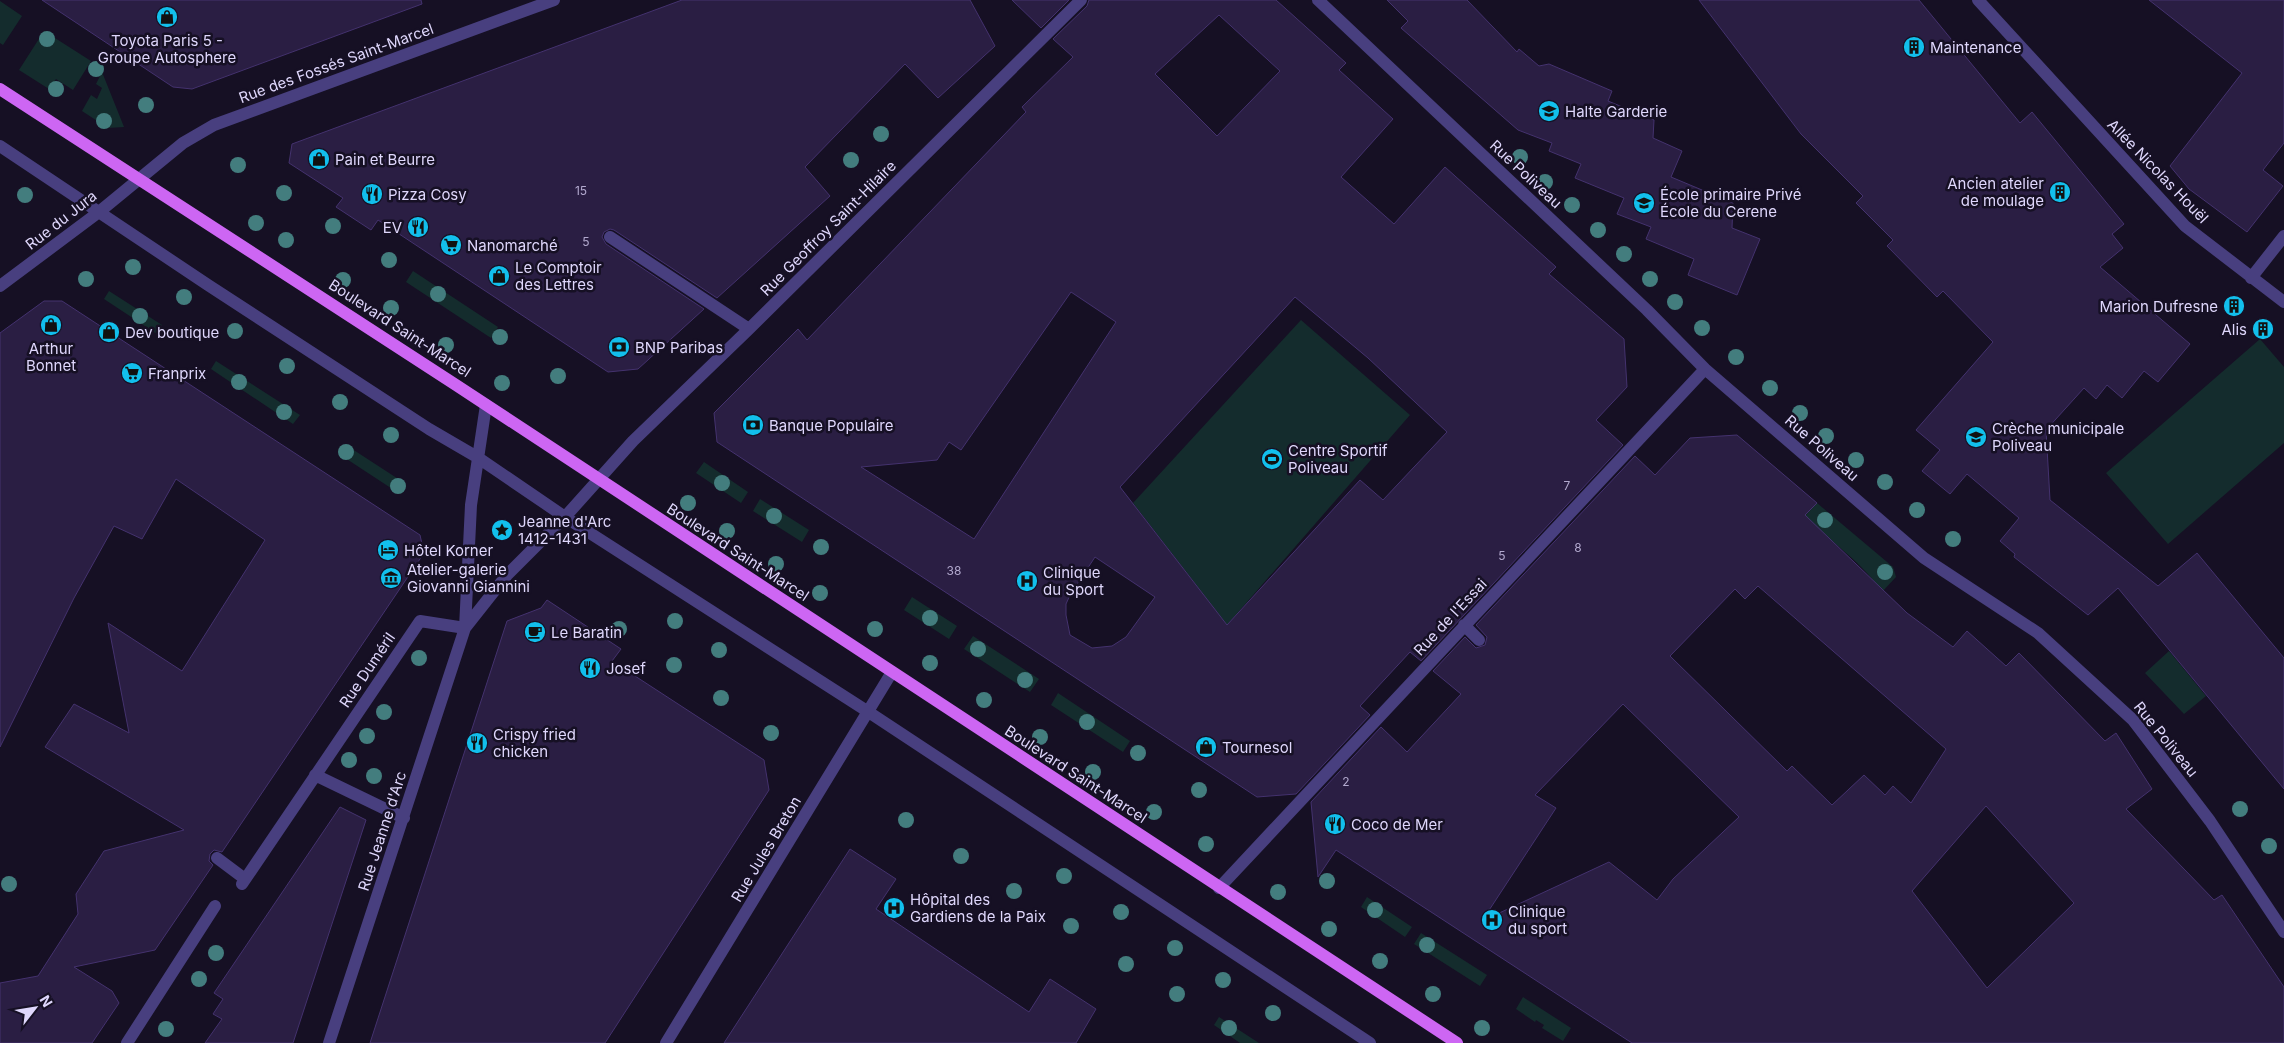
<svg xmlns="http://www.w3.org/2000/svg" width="2284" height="1043" font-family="Inter,sans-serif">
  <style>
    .green { fill: #142c2d }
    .building { fill: #2a1e43; stroke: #44326e; fill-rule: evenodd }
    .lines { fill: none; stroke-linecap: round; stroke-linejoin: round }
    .minor { stroke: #483f7f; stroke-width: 12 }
    .major { stroke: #cd66f3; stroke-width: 12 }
    .tree { fill: #437d7e }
    .labels { text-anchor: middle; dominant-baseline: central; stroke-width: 5; stroke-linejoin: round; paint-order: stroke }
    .number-label { font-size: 12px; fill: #b2a9ce }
    .poi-label { font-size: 15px; fill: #dfd7fc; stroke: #161024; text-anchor: start }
    .street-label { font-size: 15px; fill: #dfd7fc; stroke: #161024 }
  </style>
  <rect width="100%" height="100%" fill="#161024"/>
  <path class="green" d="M0 1 22 16 3 45 0 43Z
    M44 31 91 61 73 90 56 79 49 89 19 70Z
    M102 72 124 127 108 128 82 111 91 95 97 99 102 88 96 84Z
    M413 271 498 327 491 338 406 282Z
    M109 291 162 325 157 334 104 299Z
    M1301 320 1410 415 1227 625 1133 503Z
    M2260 339 2284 367V443L2168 544 2106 473Z
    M216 361 300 415 293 424 211 369Z
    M346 445 406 484 400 494 339 454Z
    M704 462 748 492 741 503 696 473Z
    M760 499 809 530 802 542 753 511Z
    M1817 503 1893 567 1896 577 1881 593C1871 569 1824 535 1803 518Z
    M912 597 957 626 949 639 904 610Z
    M973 636 1039 679 1030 692 964 649Z
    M2169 651 2206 696 2184 714 2145 673Z
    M1058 693 1130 741 1123 752 1051 705Z
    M1367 897 1412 927 1405 937 1361 907Z
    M1421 933 1487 975 1480 986 1414 944Z
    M1523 997 1571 1028 1563 1041 1542 1028 1544 1025 1536 1020 1535 1022 1516 1009Z
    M1219 1017 1259 1043H1240L1214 1025Z"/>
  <path class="building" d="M42 0H421L422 4 192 89 173 87Z
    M682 0H970L995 46 938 98 905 64 805 167 830 196 717 298 614 230 610 229 604 232 602 237 606 244 704 309 638 369 608 372 378 220 371 230 336 207 343 198 289 163 292 144Z
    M1012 0H1069L1041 28Z
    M1089 0H1276L1346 63 1339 70 1393 119 1341 177 1394 224 1445 167 1556 267 1549 274 1624 339 1627 387 1596 420 1623 445 1421 661 1410 652 1360 706 1370 715 1296 794 1257 797 717 442 714 413 798 329 807 340 1026 112 1022 107 1073 57 1053 39 1087 6ZM1219 15 1280 71 1217 136 1155 74ZM1071 292 1116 322 974 539 861 467 937 460 949 442 961 450ZM1295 297 1368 358 1447 432 1383 500 1360 480 1227 625 1120 487ZM1095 557 1155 597 1126 637 1112 646 1092 648 1070 635 1066 615V604L1070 595Z
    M1387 0H1467L1517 52 1519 49 1539 66 1549 64 1612 91 1608 101 1654 120 1653 138 1682 151 1671 177 1733 203 1732 228 1760 239 1737 295 1688 275 1694 259 1646 239 1651 227 1617 214 1624 198 1575 178 1581 164 1549 151 1552 143 1518 130 1401 28 1408 21Z
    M1699 0H1919L2020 123 2032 112 2124 224 2112 234 2123 248 2100 267 2190 344 2158 382 2144 371 2122 398 2107 385 2096 399 2084 388 2046 430 2050 500 2158 586 2197 553 2284 658V789L2118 588 2088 615 2014 557 2015 554 2000 541 2019 518 1967 474 1950 494 1922 471 1940 450 1916 430 1993 342 1943 291 1937 297 1887 246 1893 240 1856 203 1863 196 1801 134Z
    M2149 0H2284V143L2263 170 2283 186 2247 232 2189 189 2170 166 2242 73Z
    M44 301H62L420 535 424 553 222 852 214 850 210 854 209 861 213 865 155 950 74 967 112 991 119 1003 92 1043H0V983L38 976 78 914 76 894 104 851 184 830 45 747 74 704 129 733 108 623 182 671 265 540 176 479 142 539 114 526 74 598 0 747V333Z
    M1737 435 1817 503 1805 515 1907 613 1953 647 1967 631 2006 666 2019 653 2105 741 2116 733 2152 789 2126 809 2214 900 2222 895 2284 987V1043H1632L1336 850 1318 877 1311 802 1381 727 1407 752 1461 694 1433 671 1465 637 1476 648 1485 645 1487 637 1476 625 1635 456 1655 475 1690 438ZM1758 586 1946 749 1911 803 1893 786 1885 795 1864 775 1832 805 1792 766 1787 771 1670 656 1735 589 1745 599ZM1623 704 1739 817 1673 879 1657 900 1609 862 1482 921 1556 808 1535 795ZM1986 806 2074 903 1987 988 1912 891Z
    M547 600 621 649 612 661 764 760 769 790 605 1043H370L507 621 541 608Z
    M340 807 366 820 293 1043H205L222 1019 213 1014 223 999 214 993Z
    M850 849 896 879 876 909 1029 1012 1050 979 1096 1009 1076 1043H724Z"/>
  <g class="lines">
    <path class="minor" d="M1318 0 1647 310 1705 369 1924 558 2038 633 2133 720 2210 821 2284 932
      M1978 0 2185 226 2284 302
      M0 146 208 285 429 429 477 457 565 517 867 711 1370 1043
      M610 237 749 329
      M2251 278 2284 236
      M0 286 99 212 183 143 214 125 554 0
      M1464 625 1479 640
      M465 628 507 575 565 517 633 441 749 329 1081 0
      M315 775 404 818
      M217 858 245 879
      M242 884 420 621 465 628
      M1219 888 1705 369
      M127 1043 215 906
      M329 1043 465 628 471 505 486 405
      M666 1043 892 672"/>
    <path class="major" d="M0 89 456 385 1457 1043"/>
  </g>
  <g class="tree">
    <circle cx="47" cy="39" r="8"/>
    <circle cx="96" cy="69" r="8"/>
    <circle cx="56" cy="89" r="8"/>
    <circle cx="146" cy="105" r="8"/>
    <circle cx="104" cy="121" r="8"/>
    <circle cx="881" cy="134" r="8"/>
    <circle cx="1520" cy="157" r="8"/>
    <circle cx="851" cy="160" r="8"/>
    <circle cx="238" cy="165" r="8"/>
    <circle cx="1545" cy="182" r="8"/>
    <circle cx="284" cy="193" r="8"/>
    <circle cx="25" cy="195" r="8"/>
    <circle cx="1572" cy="205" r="8"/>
    <circle cx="256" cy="223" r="8"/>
    <circle cx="333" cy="226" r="8"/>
    <circle cx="1598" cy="230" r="8"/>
    <circle cx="286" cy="240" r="8"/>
    <circle cx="1624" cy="254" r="8"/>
    <circle cx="389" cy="260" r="8"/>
    <circle cx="133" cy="267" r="8"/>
    <circle cx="86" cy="279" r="8"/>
    <circle cx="1650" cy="279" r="8"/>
    <circle cx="343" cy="280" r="8"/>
    <circle cx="438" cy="294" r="8"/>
    <circle cx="184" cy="297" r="8"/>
    <circle cx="1675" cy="302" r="8"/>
    <circle cx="391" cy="308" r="8"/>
    <circle cx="140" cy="316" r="8"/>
    <circle cx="1702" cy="328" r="8"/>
    <circle cx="235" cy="331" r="8"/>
    <circle cx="500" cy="337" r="8"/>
    <circle cx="446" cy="345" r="8"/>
    <circle cx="1736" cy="357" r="8"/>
    <circle cx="287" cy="366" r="8"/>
    <circle cx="558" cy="376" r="8"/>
    <circle cx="239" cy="382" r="8"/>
    <circle cx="502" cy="383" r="8"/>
    <circle cx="1770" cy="388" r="8"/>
    <circle cx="340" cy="402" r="8"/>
    <circle cx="284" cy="412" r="8"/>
    <circle cx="1800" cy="413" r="8"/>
    <circle cx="391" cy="435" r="8"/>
    <circle cx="1826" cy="436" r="8"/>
    <circle cx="346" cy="452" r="8"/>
    <circle cx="1856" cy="460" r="8"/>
    <circle cx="1885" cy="482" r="8"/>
    <circle cx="722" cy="483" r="8"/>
    <circle cx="398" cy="486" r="8"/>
    <circle cx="688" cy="503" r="8"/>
    <circle cx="1917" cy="510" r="8"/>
    <circle cx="774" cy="516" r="8"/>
    <circle cx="1825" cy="520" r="8"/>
    <circle cx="727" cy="531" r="8"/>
    <circle cx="1953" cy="539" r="8"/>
    <circle cx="821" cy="547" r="8"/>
    <circle cx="776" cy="564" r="8"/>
    <circle cx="1885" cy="572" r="8"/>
    <circle cx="820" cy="593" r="8"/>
    <circle cx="930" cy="618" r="8"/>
    <circle cx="675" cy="621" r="8"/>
    <circle cx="619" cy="629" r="8"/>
    <circle cx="875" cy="629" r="8"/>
    <circle cx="978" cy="649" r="8"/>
    <circle cx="719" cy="650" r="8"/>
    <circle cx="419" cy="658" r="8"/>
    <circle cx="930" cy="663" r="8"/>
    <circle cx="674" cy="665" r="8"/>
    <circle cx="1025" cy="680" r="8"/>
    <circle cx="721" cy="698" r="8"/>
    <circle cx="984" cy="700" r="8"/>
    <circle cx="384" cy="712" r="8"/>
    <circle cx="1087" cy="722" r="8"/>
    <circle cx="771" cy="733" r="8"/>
    <circle cx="367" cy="736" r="8"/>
    <circle cx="1040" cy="737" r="8"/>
    <circle cx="1138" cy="753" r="8"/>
    <circle cx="349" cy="760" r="8"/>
    <circle cx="1093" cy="772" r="8"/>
    <circle cx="374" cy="776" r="8"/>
    <circle cx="1199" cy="790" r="8"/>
    <circle cx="2240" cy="809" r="8"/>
    <circle cx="1154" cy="812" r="8"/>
    <circle cx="906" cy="820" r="8"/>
    <circle cx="1206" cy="844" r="8"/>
    <circle cx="2269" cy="846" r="8"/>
    <circle cx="961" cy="856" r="8"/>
    <circle cx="1064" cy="876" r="8"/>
    <circle cx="1327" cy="881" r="8"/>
    <circle cx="9" cy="884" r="8"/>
    <circle cx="1014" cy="891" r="8"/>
    <circle cx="1278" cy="892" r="8"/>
    <circle cx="1375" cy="910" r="8"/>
    <circle cx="1121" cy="912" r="8"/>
    <circle cx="1071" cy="926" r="8"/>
    <circle cx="1329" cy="929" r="8"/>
    <circle cx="1427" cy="945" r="8"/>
    <circle cx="1175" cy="948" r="8"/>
    <circle cx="216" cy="953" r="8"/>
    <circle cx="1380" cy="961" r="8"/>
    <circle cx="1126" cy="964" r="8"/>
    <circle cx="199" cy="979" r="8"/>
    <circle cx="1223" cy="980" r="8"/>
    <circle cx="1177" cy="994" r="8"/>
    <circle cx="1433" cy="994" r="8"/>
    <circle cx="1273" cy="1013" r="8"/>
    <circle cx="1229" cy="1028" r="8"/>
    <circle cx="1482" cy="1028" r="8"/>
    <circle cx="166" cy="1029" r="8"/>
  </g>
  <defs>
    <g id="shop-disc" transform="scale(1.125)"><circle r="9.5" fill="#12bfec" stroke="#161024"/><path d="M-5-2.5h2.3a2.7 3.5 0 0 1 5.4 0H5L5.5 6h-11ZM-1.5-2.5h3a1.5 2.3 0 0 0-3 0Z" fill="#111"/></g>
    <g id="building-disc" transform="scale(1.125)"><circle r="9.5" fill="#12bfec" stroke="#161024"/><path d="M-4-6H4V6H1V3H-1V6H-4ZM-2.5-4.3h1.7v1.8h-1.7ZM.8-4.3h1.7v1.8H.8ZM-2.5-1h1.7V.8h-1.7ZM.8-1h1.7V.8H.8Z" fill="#111"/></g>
    <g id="school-disc" transform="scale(1.125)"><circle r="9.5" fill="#12bfec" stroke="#161024"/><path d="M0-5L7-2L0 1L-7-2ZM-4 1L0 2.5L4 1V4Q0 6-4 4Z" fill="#111"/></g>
    <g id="restaurant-disc" transform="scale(1.125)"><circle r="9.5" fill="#12bfec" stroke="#161024"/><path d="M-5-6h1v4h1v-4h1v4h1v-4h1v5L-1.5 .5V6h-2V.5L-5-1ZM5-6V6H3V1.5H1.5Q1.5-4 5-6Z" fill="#111"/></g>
    <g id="supermarket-disc" transform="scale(1.125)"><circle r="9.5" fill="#12bfec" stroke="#161024"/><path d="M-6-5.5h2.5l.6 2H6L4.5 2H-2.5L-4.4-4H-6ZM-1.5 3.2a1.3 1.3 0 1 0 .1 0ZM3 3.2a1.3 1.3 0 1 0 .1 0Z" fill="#111"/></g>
    <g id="bank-disc" transform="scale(1.125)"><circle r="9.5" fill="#12bfec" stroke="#161024"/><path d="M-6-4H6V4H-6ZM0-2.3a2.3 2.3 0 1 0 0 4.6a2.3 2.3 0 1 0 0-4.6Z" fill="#111"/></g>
    <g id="stadium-disc" transform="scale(1.125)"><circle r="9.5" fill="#12bfec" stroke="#161024"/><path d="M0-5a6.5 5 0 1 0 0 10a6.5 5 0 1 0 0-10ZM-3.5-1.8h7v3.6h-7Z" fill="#111"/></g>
    <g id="sight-disc" transform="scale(1.125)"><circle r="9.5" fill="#12bfec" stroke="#161024"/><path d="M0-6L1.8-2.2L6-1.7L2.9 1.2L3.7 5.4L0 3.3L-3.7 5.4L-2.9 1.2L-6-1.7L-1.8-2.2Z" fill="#111"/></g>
    <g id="hotel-disc" transform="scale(1.125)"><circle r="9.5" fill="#12bfec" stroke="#161024"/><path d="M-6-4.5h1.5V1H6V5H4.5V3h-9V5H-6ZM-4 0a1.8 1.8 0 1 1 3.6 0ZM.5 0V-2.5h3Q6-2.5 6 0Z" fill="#111"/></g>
    <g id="museum-disc" transform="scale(1.125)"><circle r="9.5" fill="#12bfec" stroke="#161024"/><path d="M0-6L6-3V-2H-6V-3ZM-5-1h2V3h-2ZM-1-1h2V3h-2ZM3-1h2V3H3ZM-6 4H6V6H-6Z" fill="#111"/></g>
    <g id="hospital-disc" transform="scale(1.125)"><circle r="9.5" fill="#12bfec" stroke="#161024"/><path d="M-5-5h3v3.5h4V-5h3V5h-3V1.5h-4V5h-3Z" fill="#111"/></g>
    <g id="cafe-disc" transform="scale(1.125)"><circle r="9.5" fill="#12bfec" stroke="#161024"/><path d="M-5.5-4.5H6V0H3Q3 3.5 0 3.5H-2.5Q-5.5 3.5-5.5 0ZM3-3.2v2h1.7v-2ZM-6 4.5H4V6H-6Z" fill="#111"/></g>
  </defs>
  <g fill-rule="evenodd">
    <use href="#shop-disc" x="167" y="17"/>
    <use href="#building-disc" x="1914" y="47"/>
    <use href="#school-disc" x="1549" y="111"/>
    <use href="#shop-disc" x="319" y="159"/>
    <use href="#building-disc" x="2060" y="192"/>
    <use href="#restaurant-disc" x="372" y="194"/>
    <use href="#school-disc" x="1644" y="203"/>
    <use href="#restaurant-disc" x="418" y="227"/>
    <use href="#supermarket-disc" x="451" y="245"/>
    <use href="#shop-disc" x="499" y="276"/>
    <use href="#building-disc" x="2234" y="306"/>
    <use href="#shop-disc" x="51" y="325"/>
    <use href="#building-disc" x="2263" y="329"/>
    <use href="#shop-disc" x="109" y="332"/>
    <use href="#bank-disc" x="619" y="347"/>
    <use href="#supermarket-disc" x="132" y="373"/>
    <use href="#bank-disc" x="753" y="425"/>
    <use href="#school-disc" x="1976" y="437"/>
    <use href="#stadium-disc" x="1272" y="459"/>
    <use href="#sight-disc" x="502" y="530"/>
    <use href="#hotel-disc" x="388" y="550"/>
    <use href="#museum-disc" x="391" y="578"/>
    <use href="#hospital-disc" x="1027" y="581"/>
    <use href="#cafe-disc" x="535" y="632"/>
    <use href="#restaurant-disc" x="590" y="668"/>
    <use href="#restaurant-disc" x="477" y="743"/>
    <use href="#shop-disc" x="1206" y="747"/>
    <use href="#restaurant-disc" x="1335" y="824"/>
    <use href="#hospital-disc" x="894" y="908"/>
    <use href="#hospital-disc" x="1492" y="920"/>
  </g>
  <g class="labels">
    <g class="number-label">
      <text x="581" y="190">15</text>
      <text x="586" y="241">5</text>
      <text x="1567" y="485">7</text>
      <text x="1578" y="547">8</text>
      <text x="1502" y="555">5</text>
      <text x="954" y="570">38</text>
      <text x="1346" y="781">2</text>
    </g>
    <g class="poi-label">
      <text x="167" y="40" text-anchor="middle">Toyota Paris 5 -<tspan x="167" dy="17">Groupe Autosphere</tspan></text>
      <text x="1930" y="47">Maintenance</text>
      <text x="1565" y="111">Halte Garderie</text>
      <text x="335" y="159">Pain et Beurre</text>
      <text x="2044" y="183" text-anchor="end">Ancien atelier<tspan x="2044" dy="17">de moulage</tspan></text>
      <text x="388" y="194">Pizza Cosy</text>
      <text x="1660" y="194">École primaire Privé<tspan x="1660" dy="17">École du Cerene</tspan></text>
      <text x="402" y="227" text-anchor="end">EV</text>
      <text x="467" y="245">Nanomarché</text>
      <text x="515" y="267">Le Comptoir<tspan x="515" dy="17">des Lettres</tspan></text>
      <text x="2218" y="306" text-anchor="end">Marion Dufresne</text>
      <text x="2247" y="329" text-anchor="end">Alis</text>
      <text x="125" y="332">Dev boutique</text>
      <text x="635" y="347">BNP Paribas</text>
      <text x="51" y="348" text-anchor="middle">Arthur<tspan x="51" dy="17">Bonnet</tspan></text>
      <text x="148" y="373">Franprix</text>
      <text x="769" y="425">Banque Populaire</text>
      <text x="1992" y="428">Crèche municipale<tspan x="1992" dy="17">Poliveau</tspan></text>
      <text x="1288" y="450">Centre Sportif<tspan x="1288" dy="17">Poliveau</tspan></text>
      <text x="518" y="521">Jeanne d'Arc<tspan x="518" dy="17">1412-1431</tspan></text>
      <text x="404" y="550">Hôtel Korner</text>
      <text x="407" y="569">Atelier-galerie<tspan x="407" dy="17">Giovanni Giannini</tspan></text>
      <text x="1043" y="572">Clinique<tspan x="1043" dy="17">du Sport</tspan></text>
      <text x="551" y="632">Le Baratin</text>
      <text x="606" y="668">Josef</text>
      <text x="493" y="734">Crispy fried<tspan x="493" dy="17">chicken</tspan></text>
      <text x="1222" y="747">Tournesol</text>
      <text x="1351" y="824">Coco de Mer</text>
      <text x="910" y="899">Hôpital des<tspan x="910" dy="17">Gardiens de la Paix</tspan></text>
      <text x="1508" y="911">Clinique<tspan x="1508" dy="17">du sport</tspan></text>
    </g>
    <g class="street-label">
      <text transform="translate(336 63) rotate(-20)">Rue des Fossés Saint-Marcel</text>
      <text transform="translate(2158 171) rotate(46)">Allée Nicolas Houël</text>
      <text transform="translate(1526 174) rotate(43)">Rue Poliveau</text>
      <text transform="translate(61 220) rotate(-38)">Rue du Jura</text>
      <text transform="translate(828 228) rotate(-45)">Rue Geoffroy Saint-Hilaire</text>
      <text transform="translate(400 328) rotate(33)">Boulevard Saint-Marcel</text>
      <text transform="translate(1822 448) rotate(41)">Rue Poliveau</text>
      <text transform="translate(738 552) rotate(33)">Boulevard Saint-Marcel</text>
      <text transform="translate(1450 617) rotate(-47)">Rue de l'Essai</text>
      <text transform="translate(367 670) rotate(-56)">Rue Duméril</text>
      <text transform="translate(2166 739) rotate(51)">Rue Poliveau</text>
      <text transform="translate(1076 774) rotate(33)">Boulevard Saint-Marcel</text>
      <text transform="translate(382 831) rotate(-72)">Rue Jeanne d'Arc</text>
      <text transform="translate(766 849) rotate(-59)">Rue Jules Breton</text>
    </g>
  </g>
  <g transform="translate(35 1008) rotate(59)" stroke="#161024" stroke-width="4" paint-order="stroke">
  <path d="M0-4L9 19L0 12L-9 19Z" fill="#dfd7fc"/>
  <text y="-8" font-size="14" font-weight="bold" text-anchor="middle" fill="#dfd7fc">N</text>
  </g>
</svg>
